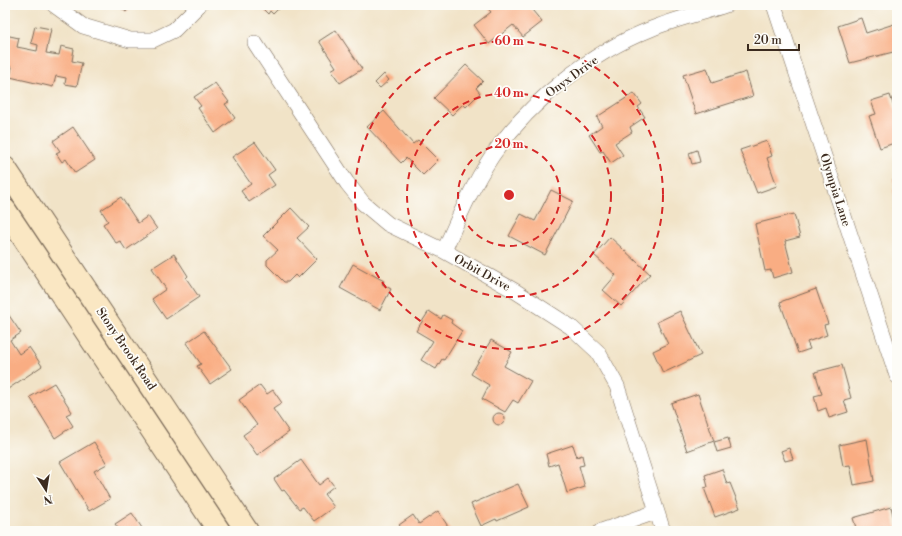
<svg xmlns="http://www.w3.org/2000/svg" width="902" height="536" font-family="'Libre Bodoni',serif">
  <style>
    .building { fill: #f9ad83 }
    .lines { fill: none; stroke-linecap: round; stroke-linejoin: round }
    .street-casing { stroke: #7b6b59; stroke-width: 16 }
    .secondary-casing { stroke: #7b6b59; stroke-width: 24 }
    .street { stroke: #fff; stroke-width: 15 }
    .secondary { stroke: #fae7c3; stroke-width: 22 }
    .ring { fill: none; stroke: #d62828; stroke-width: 2; stroke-dasharray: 7 5 }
    .labels { text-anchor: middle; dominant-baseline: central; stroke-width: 3.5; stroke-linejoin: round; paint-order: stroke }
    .street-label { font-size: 12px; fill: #3b2a1e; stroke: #fdfcf7 }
    .centre { fill: #d62828; stroke: #fdfcf7; stroke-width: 2 }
    .ring-label { font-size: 12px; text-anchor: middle; font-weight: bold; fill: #d62828; stroke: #fdfcf7; stroke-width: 3.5; stroke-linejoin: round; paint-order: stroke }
  </style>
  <rect width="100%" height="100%" fill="#fdfcf7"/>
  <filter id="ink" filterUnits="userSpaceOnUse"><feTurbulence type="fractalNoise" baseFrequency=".025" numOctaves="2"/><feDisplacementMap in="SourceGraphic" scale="8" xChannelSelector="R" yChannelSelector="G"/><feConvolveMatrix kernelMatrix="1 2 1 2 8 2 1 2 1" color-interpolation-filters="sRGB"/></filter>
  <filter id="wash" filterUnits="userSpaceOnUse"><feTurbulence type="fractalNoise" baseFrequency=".012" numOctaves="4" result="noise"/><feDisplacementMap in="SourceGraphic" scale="16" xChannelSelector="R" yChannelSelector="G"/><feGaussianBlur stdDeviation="0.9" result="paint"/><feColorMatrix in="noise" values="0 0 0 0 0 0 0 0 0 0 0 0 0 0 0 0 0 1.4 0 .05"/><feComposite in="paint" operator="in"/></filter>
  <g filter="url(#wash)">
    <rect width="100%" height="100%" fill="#f1e3c7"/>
    <g id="blocks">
      <path class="building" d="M118 5H132L126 12Z
        M259 5H277L275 6 278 9 273 14 270 11 268 14Z
        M485 5H528L542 22 523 37 513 25 489 44 474 25 491 12Z
        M861 18 866 33 897 23V51L850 63 838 26Z
        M35 26 51 29 46 53 59 55 61 46 74 49 72 61 82 63 77 86 65 84 66 78 56 76 53 87 10 77 12 67 5 65V35L19 38 17 47 37 51 38 45 31 43Z
        M336 30 362 69 340 83 331 70 336 67 319 41Z
        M466 65 483 81 476 88 480 93 466 107 463 104 452 115 434 98Z
        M707 68 712 83 746 72 753 96 696 114 683 75Z
        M384 74 389 80 380 88 375 83Z
        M215 83 229 102 225 104 235 118 215 133 198 108 201 106 194 97Z
        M634 93 642 104 638 107 645 117 630 127 632 132 615 143 623 155 611 163 603 151 600 152 589 135 602 126 597 117Z
        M890 95 897 116V142L880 148 869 116 876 114 871 101Z
        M384 111 413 144 418 140 438 160 423 175 406 158 401 163 367 127Z
        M73 127 95 160 75 173 66 159 62 162 56 153 60 151 53 141Z
        M767 141 772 156 767 158 777 186 757 193 740 150Z
        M255 142 275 170 268 175 275 185 249 202 241 191 251 184 232 157Z
        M697 150 700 162 692 164 689 153Z
        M897 178V202L893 190 896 189 893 179Z
        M551 190 573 201 545 255 509 236 521 214 535 221Z
        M121 197 138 223 148 216 157 229 126 250 120 241 116 243 103 224 108 221 101 210Z
        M291 208 309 227 297 238 317 259 298 278 295 275 288 282H284L267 265V260L278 250 263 236Z
        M794 214 800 237 785 241 793 272 773 278 771 270 765 271 755 224Z
        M610 237 650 274 621 306 603 290 616 275 594 255Z
        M174 254 188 276 186 278 199 297 166 319 152 299 166 289 152 268Z
        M353 264 384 281 382 284 391 289 380 310 340 288Z
        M816 289 828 324 824 325 827 335 807 342 810 349 798 353 780 302Z
        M429 311 441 319 443 315 452 320 451 323 462 331 444 360 442 359 436 369 421 360 433 341 416 331Z
        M680 311 701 355 663 373 653 351 668 344 657 322Z
        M8 314 21 333 10 340 19 354 29 347 42 366 5 391V316Z
        M204 331 232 369 210 384 197 366 201 364 186 343Z
        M491 340 512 352 504 366 531 381 518 403 513 400 505 412 482 399 489 385 471 374Z
        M842 365 851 398 844 400 848 412 829 418 826 408 818 411 814 396 822 394 815 372Z
        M54 383 72 412 66 415 73 426 55 438 30 397Z
        M260 385 267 394 273 390 282 403 273 409 289 432 257 455 243 435 257 425 239 400Z
        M698 394 714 441 687 451 671 403Z
        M493 419a6 6 0 1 1 12 0a6 6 0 1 1-12 0Z
        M728 438 731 448 717 452 714 442Z
        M867 439 874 481 854 485 850 465 843 466 839 445Z
        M94 442 107 464 94 471 110 499 89 511 60 462Z
        M573 445 577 457 582 455 584 465 579 466 585 487 567 493 558 463 549 466 546 454Z
        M789 448 793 459 785 461 781 451Z
        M301 460 319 485 328 478 334 486 324 494 334 507 314 521 303 507 299 509 284 490 282 491 274 479Z
        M722 469 727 484 730 483 740 508 715 517 704 488 708 487 705 475Z
        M518 484 529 507 497 521 496 519 481 526 471 504Z
        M891 507 897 530 857 531 853 518Z
        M438 511 451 531H404L399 525 413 515 419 524Z
        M132 513 144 531H120L115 524Z"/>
    </g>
  </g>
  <g filter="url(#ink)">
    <use href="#blocks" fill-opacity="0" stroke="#7b6b59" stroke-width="1"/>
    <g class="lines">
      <g class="street-casing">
        <path id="street" d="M54 5 83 26 130 40H153L174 30 199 5
          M774 5 897 376
          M255 43 347 183 363 203 388 224 444 251 515 291 571 327 598 352 617 386 663 531
          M444 251C458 219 472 186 492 156 529 102 590 53 651 29 675 19 702 13 726 5
          M601 531 656 512"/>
      </g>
      <g class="secondary-casing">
        <path id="secondary" d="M5 168 247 531
          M5 210 219 531"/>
      </g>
      <use href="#street" class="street"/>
      <use href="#secondary" class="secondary"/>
    </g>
  </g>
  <g class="ring">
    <circle cx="509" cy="195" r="51"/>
    <circle cx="509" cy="195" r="102"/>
    <circle cx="509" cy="195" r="154"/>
  </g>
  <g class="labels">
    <g class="street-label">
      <text transform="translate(572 77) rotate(-36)">Onyx Drive</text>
      <text transform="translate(835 190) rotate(72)">Olympia Lane</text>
      <text transform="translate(482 273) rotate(29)">Orbit Drive</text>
      <text transform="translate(126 349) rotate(56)">Stony Brook Road</text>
    </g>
  </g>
  <circle cx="509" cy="195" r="6" class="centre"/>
  <g class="ring-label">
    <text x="509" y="45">60 m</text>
    <text x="509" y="97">40 m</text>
    <text x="509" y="148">20 m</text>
  </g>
  <rect width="902" height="536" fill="none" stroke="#fdfcf7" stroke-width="20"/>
  <g transform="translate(46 490) rotate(168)" stroke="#fdfcf7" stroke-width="3" paint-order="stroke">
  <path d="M0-3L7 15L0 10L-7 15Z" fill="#3b2a1e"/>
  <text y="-6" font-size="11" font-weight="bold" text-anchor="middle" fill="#3b2a1e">N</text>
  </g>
  <path d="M748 44v6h51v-6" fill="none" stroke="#3b2a1e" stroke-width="2"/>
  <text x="754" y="44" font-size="12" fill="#3b2a1e" stroke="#fdfcf7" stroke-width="3" paint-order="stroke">20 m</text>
</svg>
